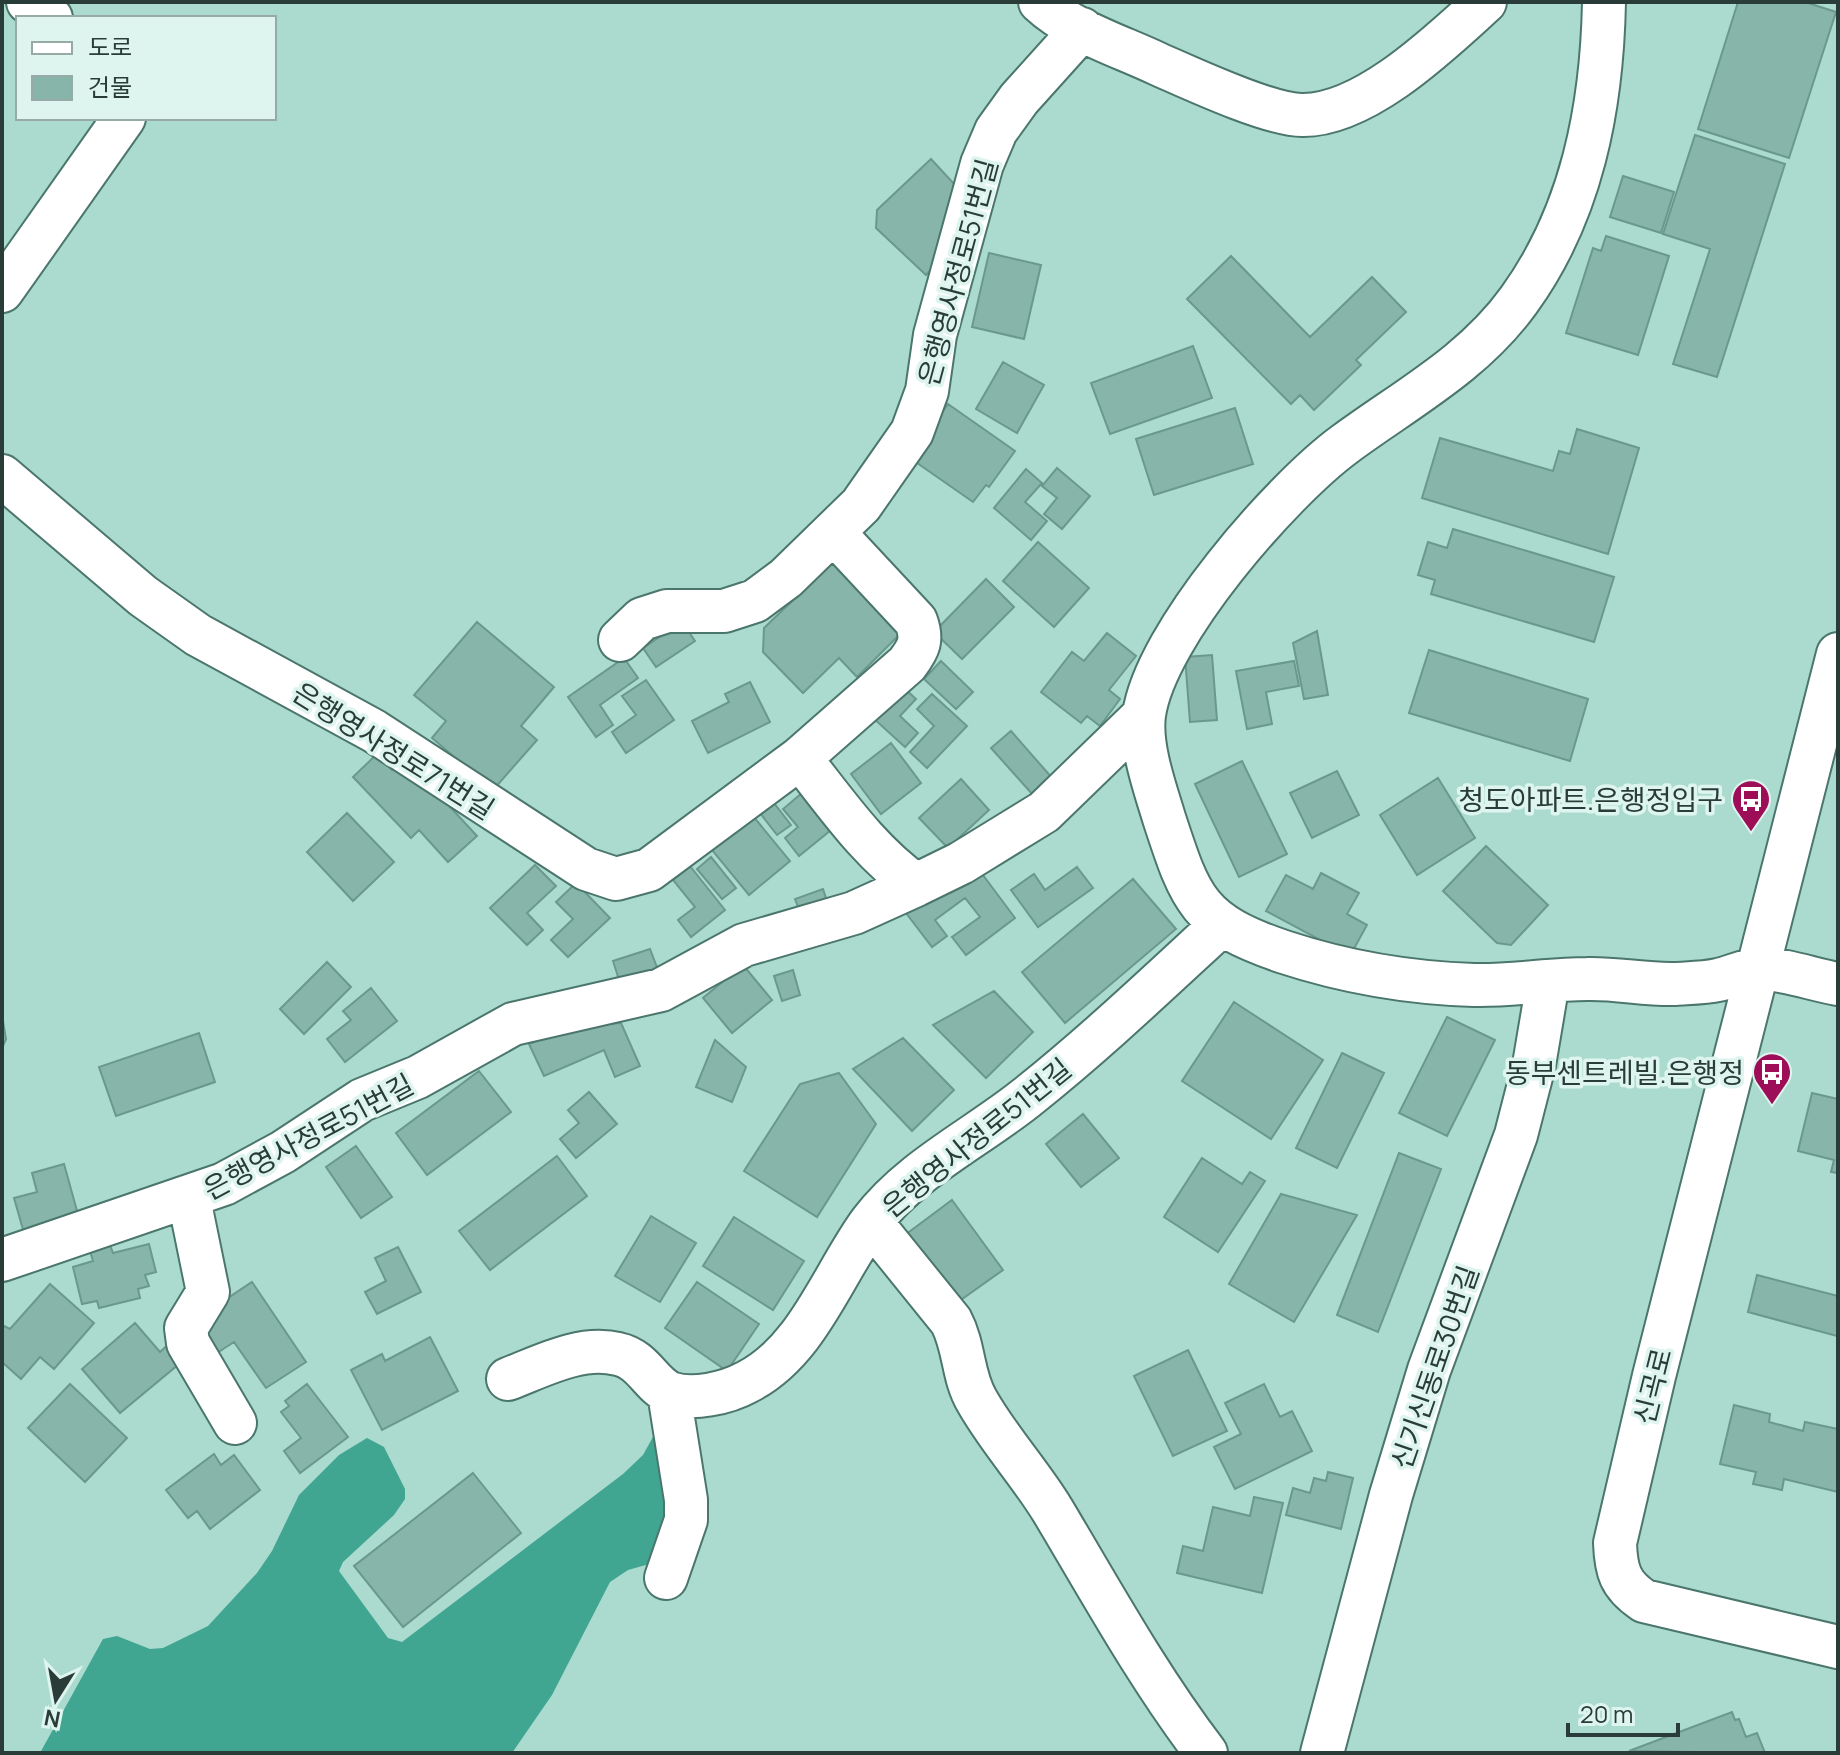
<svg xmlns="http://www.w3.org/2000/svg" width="1840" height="1755" font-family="Manrope,'Noto Sans KR',sans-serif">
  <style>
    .forest { fill: #40a591 }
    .building { fill: #88b5aa; stroke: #6b988d; stroke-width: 2 }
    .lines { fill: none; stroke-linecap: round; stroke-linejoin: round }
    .minor-casing { stroke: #4b766c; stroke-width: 46 }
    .minor { stroke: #fff; stroke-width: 42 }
    .labels { text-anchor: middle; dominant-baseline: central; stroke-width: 7; stroke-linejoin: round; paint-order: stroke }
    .street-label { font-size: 28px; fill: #293c37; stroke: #def5ef }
    .poi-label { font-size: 28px; fill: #293c37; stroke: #def5ef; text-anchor: end }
  </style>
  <rect width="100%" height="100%" fill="#abdace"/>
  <path class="forest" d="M665 1415 667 1559 628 1570 610 1582 552 1695 512 1753H40L103 1639 117 1636 150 1649 163 1648 208 1626 257 1573 272 1551 299 1495 339 1455 367 1438 384 1447 405 1489V1499L394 1515 343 1562 339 1571 388 1638 402 1642 623 1474 643 1455Z"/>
  <path class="building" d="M1738 2H1805L1836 12 1789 158 1698 129Z
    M1695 135 1785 164 1717 377 1673 364 1710 249 1663 234Z
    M931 159 956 186 947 253 926 275 876 228 877 210Z
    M1623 176 1674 192 1661 233 1610 217Z
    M1606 236 1669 256 1638 355 1566 333 1593 248 1601 251Z
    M989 253 1041 265 1024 339 972 327Z
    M1231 256 1310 337 1372 277 1406 312 1356 360 1361 365 1314 410 1300 395 1291 404 1187 299Z
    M1193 346 1212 398 1110 434 1091 383Z
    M1003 362 1044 385 1017 433 976 409Z
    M948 404 1015 451 989 487 986 485 973 502 910 458Z
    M1235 408 1253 464 1154 495 1136 439Z
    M1577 429 1639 448 1608 554 1422 498 1440 438 1553 471 1559 451 1570 454Z
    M1057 468 1090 496 1062 529 1044 514 1057 498 1042 486Z
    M1026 469 1042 483 1025 502 1047 521 1031 540 994 508Z
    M1453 529 1614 577 1594 642 1431 594 1435 580 1418 575 1428 542 1447 548Z
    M1038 542 1089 588 1054 627 1003 581Z
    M833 562 902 632 857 677 839 658 803 693 763 652 764 628Z
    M986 579 1014 607 962 659 934 632Z
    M477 622 554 687 521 726 537 740 493 790 432 738 446 721 414 695Z
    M682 622 695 641 656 667 643 648Z
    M1317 631 1328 695 1304 699 1293 643Z
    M1107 633 1136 656 1109 690 1120 699 1100 726 1087 716 1081 723 1041 692 1072 652 1084 661Z
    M1429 650 1588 699 1570 761 1409 713Z
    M1212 655 1217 720 1190 722 1185 657Z
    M624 658 638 678 600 705 613 725 596 737 568 697Z
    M941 661 973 692 956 709 924 679Z
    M1294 661 1299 686 1266 692 1272 724 1247 729 1236 671Z
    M646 680 674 720 626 753 612 732 636 715 622 696Z
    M750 682 770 722 708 753 692 721 729 702 725 694Z
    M902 686 916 699 900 716 918 733 905 747 872 717Z
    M932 694 967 726 927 768 910 752 934 726 917 709Z
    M1011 731 1053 779 1034 796 991 748Z
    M891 743 921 783 881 814 851 774Z
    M377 754 392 770 398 765 421 788 427 782 477 836 448 862 419 830 411 838 353 777Z
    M1242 761 1287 854 1239 877 1195 784Z
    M1337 771 1359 815 1312 838 1290 793Z
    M1438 778 1475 838 1417 875 1380 815Z
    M961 779 989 810 948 848 919 818Z
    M802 793 831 830 799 856 785 838 798 827 783 809Z
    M774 803 791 825 777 835 760 813Z
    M748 810 790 861 749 895 707 844Z
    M347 813 394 862 353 901 307 852Z
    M1486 846 1548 905 1511 945 1497 943 1443 891Z
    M711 857 736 888 722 899 697 869Z
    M974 863 1015 918 966 955 952 937 980 917 965 898 935 920 947 936 932 947 906 913Z
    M535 865 556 886 527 913 543 930 527 945 490 908Z
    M690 866 725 910 691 937 678 920 695 907 673 880Z
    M1077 867 1093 888 1038 927 1011 890 1034 874 1045 890Z
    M1321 873 1359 893 1347 914 1367 925 1350 956 1266 911 1286 875 1313 889Z
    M1133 879 1176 929 1065 1023 1022 972Z
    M576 883 610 918 568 957 551 940 573 919 556 902Z
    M823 889 829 907 802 917 795 899Z
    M650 949 658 970 620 983 613 961Z
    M327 962 351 987 304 1034 280 1009Z
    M743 965 772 1000 732 1033 703 998Z
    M793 970 800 995 782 1001 774 976Z
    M371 988 397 1021 345 1062 327 1039 351 1020 343 1011Z
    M994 991 1033 1032 986 1078 933 1025Z
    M1234 1002 1323 1060 1271 1139 1182 1081Z
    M2 1015 6 1039 2 1048Z
    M1447 1017 1495 1040 1447 1136 1399 1113Z
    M621 1023 640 1066 615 1077 604 1050 544 1076 529 1044 569 1027Z
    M199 1033 215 1082 116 1116 99 1067Z
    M903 1038 954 1090 912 1131 853 1069Z
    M715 1040 746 1067 732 1102 696 1087Z
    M1342 1053 1384 1073 1337 1168 1296 1148Z
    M479 1071 511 1112 427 1175 396 1133Z
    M839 1073 876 1124 817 1217 744 1171 800 1084Z
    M589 1092 617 1124 576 1158 560 1139 579 1123 568 1110Z
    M1812 1093 1838 1099V1173L1831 1172 1834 1160 1798 1151Z
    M1083 1114 1119 1158 1081 1187 1046 1144Z
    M356 1146 392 1197 361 1218 326 1167Z
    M1399 1153 1441 1169 1378 1332 1337 1315Z
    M557 1156 587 1196 490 1270 459 1231Z
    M1202 1158 1242 1184 1250 1172 1265 1181 1218 1252 1164 1217Z
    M64 1164 79 1218 24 1233 14 1198 37 1192 32 1173Z
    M1281 1194 1357 1215 1294 1322 1229 1284Z
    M952 1200 1003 1270 955 1304 905 1235Z
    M651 1216 696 1243 660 1302 615 1276Z
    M734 1217 804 1261 773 1310 703 1266Z
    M149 1244 156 1272 145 1275 149 1286 138 1289 140 1298 99 1308 97 1301 82 1304 73 1267 93 1261 90 1251 110 1245 113 1253Z
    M398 1247 421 1292 377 1314 365 1292 386 1281 375 1258Z
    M1757 1275 1838 1296 1837 1336 1748 1312Z
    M252 1282 306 1362 266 1388 234 1342 214 1355 197 1330 204 1314Z
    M697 1282 759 1324 727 1371 665 1328Z
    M50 1284 94 1323 54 1369 40 1357 21 1379 2 1362V1325L10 1329Z
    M135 1323 160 1352 171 1342 185 1359 120 1413 82 1369Z
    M430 1337 458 1391 382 1430 351 1370 382 1354 385 1361Z
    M1188 1350 1227 1431 1173 1456 1134 1376Z
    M70 1384 127 1438 85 1482 28 1428Z
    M307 1384 348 1437 300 1473 284 1451 301 1438 281 1412 289 1406 285 1401Z
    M1264 1384 1280 1417 1292 1411 1312 1451 1235 1489 1214 1447 1241 1434 1225 1403Z
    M1734 1405 1770 1414 1769 1422 1803 1431 1805 1422 1838 1429V1492L1784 1479 1782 1490 1753 1484 1756 1472 1720 1464Z
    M214 1454 221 1465 234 1455 260 1490 210 1529 197 1511 188 1518 166 1490Z
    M1328 1472 1353 1478 1341 1529 1286 1515 1293 1488 1310 1493 1314 1478 1326 1481Z
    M473 1473 521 1533 403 1627 354 1566Z
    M1254 1497 1283 1503 1262 1593 1177 1573 1183 1546 1203 1551 1213 1507 1250 1516Z
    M1732 1712 1735 1720 1739 1719 1746 1737 1757 1733 1765 1753 1629 1751Z"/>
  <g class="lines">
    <g class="minor-casing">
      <path id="minor" d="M28 2 51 18
        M1040 2C1071 31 1120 46 1158 64 1190 78 1269 115 1302 115 1365 116 1441 42 1485 2
        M1604 2C1602 107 1582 213 1519 300 1473 364 1406 399 1345 444 1281 491 1155 635 1144 715 1140 747 1155 788 1164 818 1191 901 1198 923 1284 952 1345 972 1410 983 1474 985 1512 986 1550 979 1587 979 1616 978 1646 985 1675 984 1689 983 1704 983 1718 980 1732 977 1747 969 1761 969 1785 969 1814 980 1838 984
        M2 291 124 118
        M2 476 143 596 198 635 374 731 586 869 616 879 649 870 800 758 907 664C919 648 923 640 916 621L834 533
        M620 640 642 619 667 611H724L755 601 786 578 861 505 912 432 927 391 935 335 982 164 996 131 1019 99 1082 29
        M1838 654 1654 1376 1615 1543C1616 1571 1620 1585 1644 1601L1838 1647
        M800 758C836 803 868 851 916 885
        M189 1199 208 1292 186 1328 188 1343 235 1423
        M871 1222 951 1321C965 1347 962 1376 977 1401 999 1440 1030 1473 1053 1511 1102 1593 1148 1677 1206 1753
        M2 1260 224 1184 283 1152 362 1100 418 1077 513 1024 661 990 744 945 854 913 916 885 961 863 1044 812 1144 715
        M508 1379C542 1366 580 1345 618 1354 643 1359 651 1385 670 1393 692 1401 727 1393 747 1382 808 1351 832 1275 871 1222 910 1170 976 1138 1026 1098 1094 1044 1157 984 1220 926
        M666 1578 686 1520V1500L669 1393
        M1322 1753 1391 1495 1429 1370 1516 1135 1534 1065 1548 982"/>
    </g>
    <use href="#minor" class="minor"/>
  </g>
  <defs>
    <g id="bus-pin" transform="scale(2)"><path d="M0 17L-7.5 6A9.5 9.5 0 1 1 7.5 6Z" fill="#9e0d58" stroke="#def5ef"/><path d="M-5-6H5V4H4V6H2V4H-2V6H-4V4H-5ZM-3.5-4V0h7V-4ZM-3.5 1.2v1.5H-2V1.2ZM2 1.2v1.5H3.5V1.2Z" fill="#fff"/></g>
  </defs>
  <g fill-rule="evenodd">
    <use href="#bus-pin" x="1751" y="799"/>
    <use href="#bus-pin" x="1772" y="1072"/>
  </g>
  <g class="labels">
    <g class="street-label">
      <text transform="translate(957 272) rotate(-75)">은행영사정로51번길</text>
      <text transform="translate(394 750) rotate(32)">은행영사정로71번길</text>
      <text transform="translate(308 1136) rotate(-28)">은행영사정로51번길</text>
      <text transform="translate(976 1137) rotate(-39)">은행영사정로51번길</text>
      <text transform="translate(1434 1367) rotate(-71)">신기신동로30번길</text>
      <text transform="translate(1652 1386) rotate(-76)">신곡로</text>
    </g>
    <g class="poi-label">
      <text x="1723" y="799">청도아파트.은행정입구</text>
      <text x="1744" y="1072">동부센트레빌.은행정</text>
    </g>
  </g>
  <rect width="1840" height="1755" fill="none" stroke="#293c37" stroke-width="8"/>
  <rect x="16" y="16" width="260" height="104" fill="#def5ef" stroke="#96aba5" stroke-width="2"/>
  <rect x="32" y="42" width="40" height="12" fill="#ffffff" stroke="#96aba5" stroke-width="2"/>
  <text x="88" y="56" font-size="24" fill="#293c37">도로</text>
  <rect x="32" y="76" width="40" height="24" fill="#88b5aa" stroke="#96aba5" stroke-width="2"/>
  <text x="88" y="96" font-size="24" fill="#293c37">건물</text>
  <g transform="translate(56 1699) rotate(191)" stroke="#def5ef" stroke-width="6" paint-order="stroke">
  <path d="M0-6L14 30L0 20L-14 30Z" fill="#293c37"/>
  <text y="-12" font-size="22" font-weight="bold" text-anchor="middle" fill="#293c37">N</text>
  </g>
  <path d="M1568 1723v12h110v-12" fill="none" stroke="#293c37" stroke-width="4"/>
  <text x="1580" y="1723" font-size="24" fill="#293c37" stroke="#def5ef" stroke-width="6" paint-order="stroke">20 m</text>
</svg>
